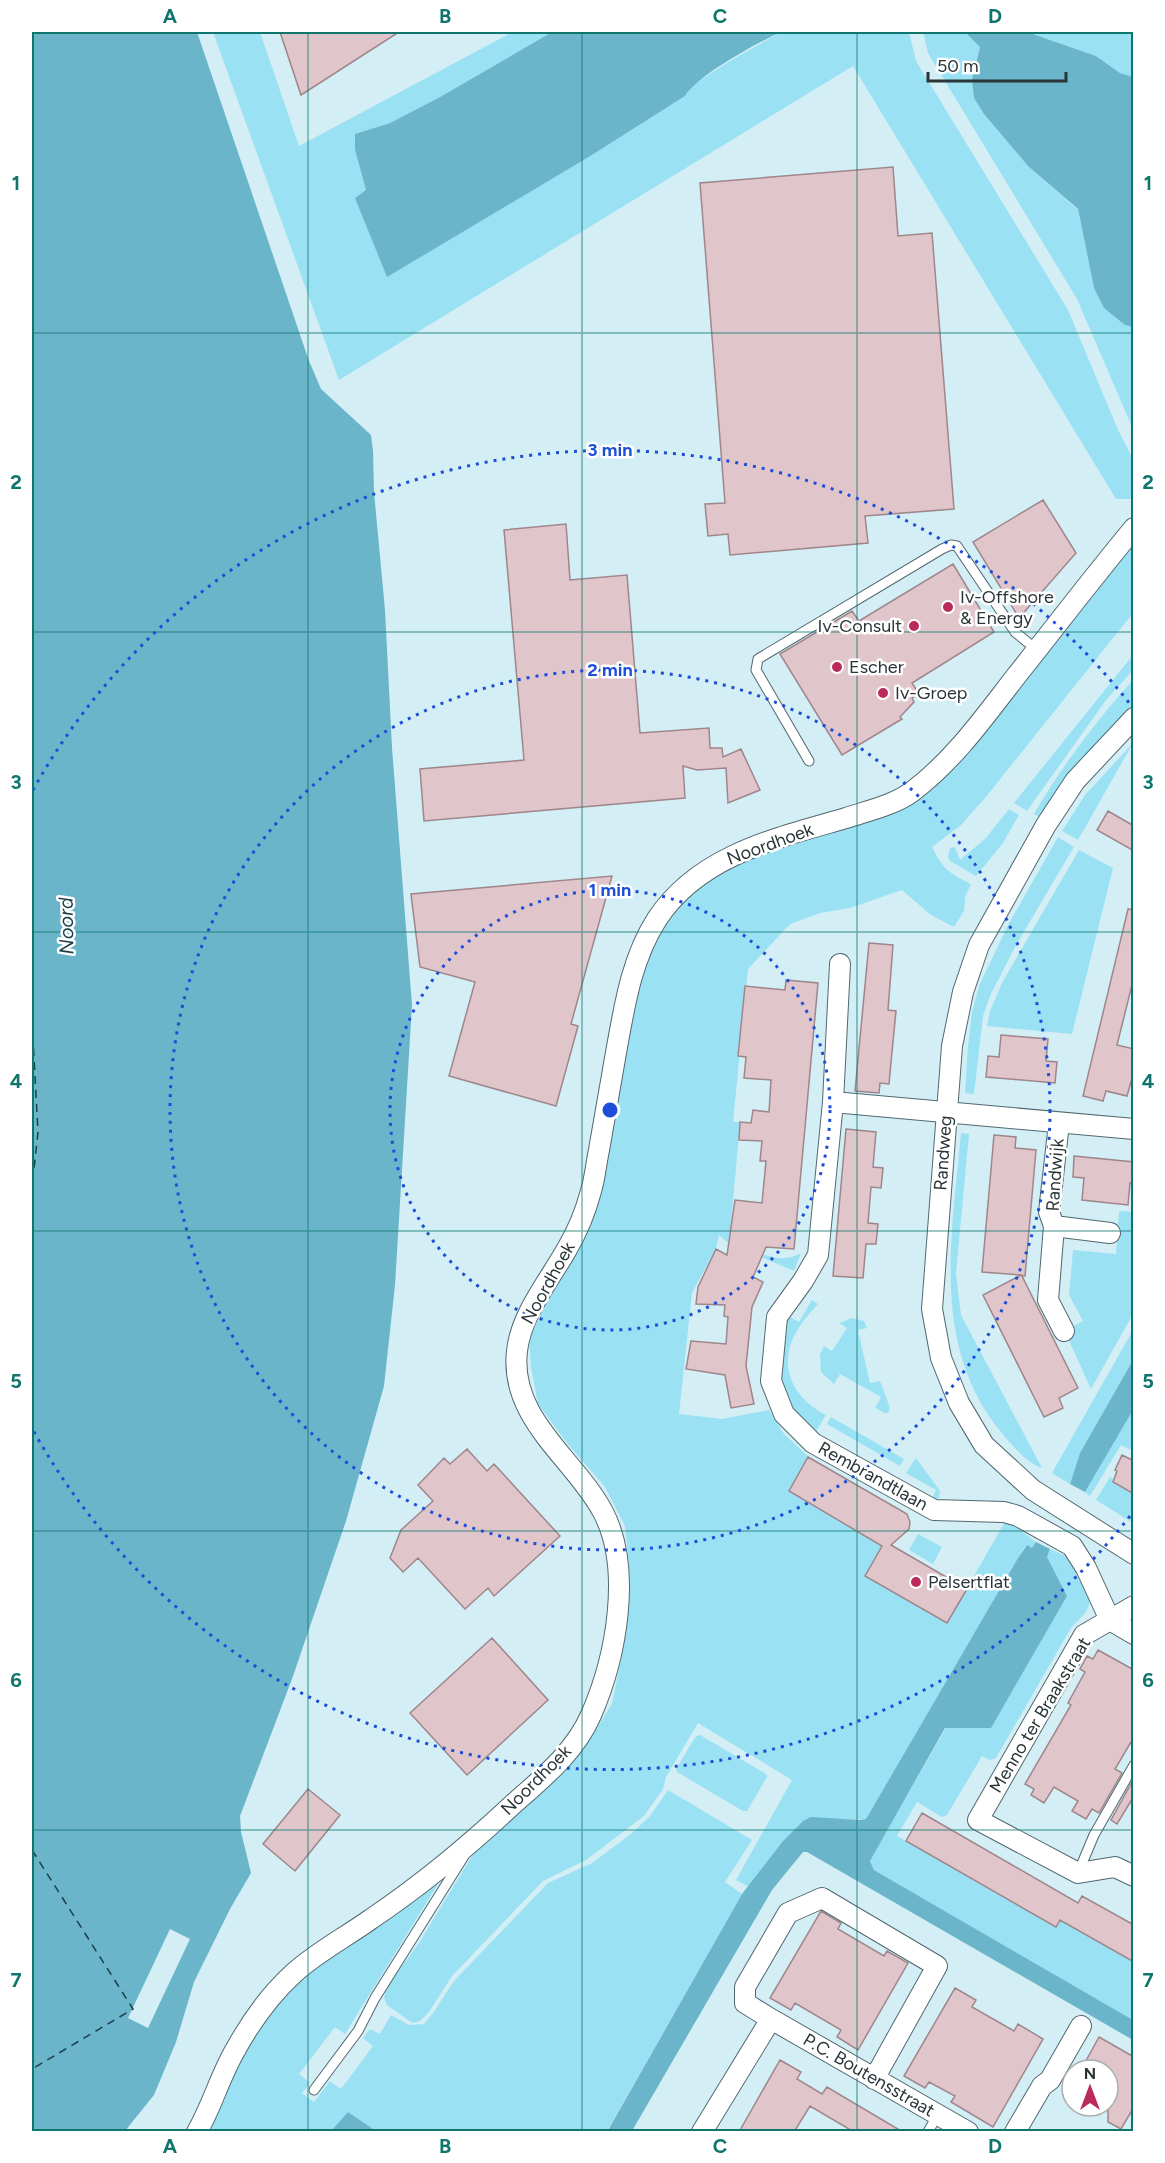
<svg xmlns="http://www.w3.org/2000/svg" width="1165" height="2163" font-family="Figtree,sans-serif">
  <style>
    .green { fill: #9be1f4 }
    .water { fill: #6ab5c9 }
    .pier { fill: #d3eef5 }
    .lines { fill: none; stroke-linecap: round; stroke-linejoin: round }
    .ferry { stroke: #1b3f48; stroke-width: 1.5; stroke-dasharray: 8 6; stroke-linecap: butt }
    .building { fill: #e0c6cb; stroke: #9e868b; stroke-width: 1.5 }
    .lane-casing { stroke: #51686f; stroke-width: 11 }
    .street-casing { stroke: #51686f; stroke-width: 22 }
    .lane { stroke: #fff; stroke-width: 9 }
    .street { stroke: #fff; stroke-width: 20 }
    .grid { fill: none; stroke: #0f766e; stroke-width: 1.5; stroke-opacity: 0.55 }
    .ring { fill: none; stroke: #1d4ed8; stroke-width: 3; stroke-dasharray: 3 6 }
    .poi-dot { fill: #ba2b5c; stroke: #fff; stroke-width: 2 }
    .labels { text-anchor: middle; dominant-baseline: central; stroke-width: 5; stroke-linejoin: round; paint-order: stroke }
    .poi-label { font-size: 18px; fill: #2a3538; stroke: #fff; text-anchor: start }
    .street-label { font-size: 18px; fill: #2a3538; stroke: #fff }
    .water-label { font-size: 20px; font-style: italic; fill: #1b3f48; stroke: #fff }
    .centre { fill: #1d4ed8; stroke: #fff; stroke-width: 3 }
    .ring-label { font-size: 18px; text-anchor: middle; font-weight: bold; fill: #1d4ed8; stroke: #fff; stroke-width: 5; stroke-linejoin: round; paint-order: stroke }
    .neatline { fill: none; stroke: #0f766e; stroke-width: 2 }
    .grid-label { font-size: 20px; text-anchor: middle; font-weight: bold; fill: #0f766e }
  </style>
  <rect width="100%" height="100%" fill="#d3eef5"/>
  <path class="green" d="M213 32H260L299 146 513 32H552L440 97 390 123 355 134V150L366 190 510 202 592 155 685 96 691 86 730 61 781 32H909L916 61 1068 310 1118 430 1133 459V499H1116L853 66 339 380Z
    M923 32H965L980 46 972 79 984 114 1028 166 1078 210 1094 288 1125 325 1133 327V429L1077 299 928 53Z
    M1027 32H1133V77L1120 73 1096 56Z
    M1133 541V613L985 798 961 825 932 847C943 869 949 873 971 884L965 897 964 911 954 927 931 915 902 890 850 908 820 913 790 924 748 969 733 1122H740L730 1235 731 1239C754 1249 777 1267 801 1253L794 1271 727 1242 719 1235 716 1248 692 1293 679 1414 722 1419 769 1410 784 1434 809 1457 789 1491 882 1546 865 1576 947 1623 1006 1520 1036 1542 1032 1548 1026 1545 1018 1558 866 1819 803 1821 783 1841 749 1887 736 1880 792 1780 698 1723 666 1777 663 1789 644 1816 586 1860 543 1881 452 1976 429 2012 420 2021 413 2023 408 2020 387 2005 384 1997 388 1985 419 1943 472 1856 595 1731 612 1704 623 1649 630 1574 625 1526 605 1487 567 1443 538 1404 531 1367 529 1340 578 1235 635 991 648 956 667 920 686 897 714 874 754 852 913 801 951 772Z
    M1133 655V670L1106 700 1027 811 1014 803Z
    M1133 680V707L1107 736 1041 818 1034 814C1061 767 1097 720 1133 680Z
    M1133 743 1078 840 1062 831 1085 795Z
    M1009 809 1019 815 1003 843 976 876 950 861 948 857 950 848 955 847 960 860 985 839Z
    M1058 837 1074 847 1016 945 990 996 983 1016 974 1094 965 1093 968 1046 972 1012 979 986 1008 925Z
    M1079 850 1113 868 1072 1034 987 1026 990 1011 1003 981Z
    M961 1133 969 1134 956 1273 961 1315 1042 1468C1026 1463 1012 1445 1001 1432 930 1346 952 1235 961 1133Z
    M1119 1211 1133 1212V1314L1091 1389 1066 1334 1070 1328 1083 1321 1069 1295 1073 1250 1116 1254Z
    M812 1300 818 1304C811 1312 803 1320 798 1329 776 1364 792 1398 826 1415L815 1433C809 1427 800 1421 795 1413 774 1384 778 1348 788 1316L799 1322Z
    M852 1318 864 1321 867 1328 858 1330 870 1383 880 1381 890 1408 888 1413H885L875 1408 881 1397 840 1374 834 1384 821 1372 820 1355 824 1346 832 1351 847 1328 839 1323Z
    M1133 1330V1360L1080 1453 1070 1484 1052 1473Z
    M1133 1410V1451L1121 1445 1090 1496 1085 1492Z
    M831 1417 904 1459 900 1466 827 1424Z
    M916 1458 940 1491 939 1498 931 1501 936 1490 906 1473Z
    M1110 1477 1133 1494V1523L1096 1500Z
    M918 1534 942 1547 933 1564 909 1550Z
    M1050 1549 1066 1556 1091 1600 1086 1612 1071 1628 996 1758 990 1760 982 1756 947 1815 942 1817 917 1802 897 1836 1056 1927 1067 1908H1096L1082 1932 1133 1962V2020L874 1870 870 1860 946 1728 991 1727 1067 1596 1047 1557Z
    M700 1735 766 1774 767 1777 747 1811H743L677 1772 676 1769 696 1736Z
    M668 1790 752 1840 725 1882 742 1894 607 2131H376L348 2112 331 2131 204 2132 224 2101 242 2049 291 1983 443 1876 345 2034 335 2027 299 2074 310 2083 302 2093 314 2102 330 2081 341 2089 373 2046 363 2038 370 2029 380 2034 391 2015 409 2025 424 2024 433 2013 454 1981 548 1883 592 1863 631 1834 650 1816Z"/>
  <path class="water" d="M32 32H197L309 361 321 389 371 435 373 451 374 492 385 610 392 748 412 1005 395 1285 384 1386 346 1521 292 1679 240 1816 241 1832 251 1873 230 1909 194 1982 176 2042 154 2095 125 2131 32 2132Z
    M552 32H781C757 43 698 75 685 96L592 155 387 277 355 198 366 190 355 150V134L390 123 440 97Z
    M965 32H1027L1096 56 1120 73 1133 77V327L1125 325 1104 308 1094 288 1078 209 1028 166 984 114 974 98 972 79 980 47Z
    M1133 1360V1410L1085 1492 1070 1484 1080 1453Z
    M1036 1542 1050 1549 1047 1557 1067 1596 991 1728H945L870 1861 874 1870 1133 2020V2040L807 1852H803L772 1890 632 2131 607 2132 742 1894 783 1841 803 1821 811 1817 860 1820 866 1819 1018 1558 1027 1545 1032 1548Z
    M348 2112 376 2131H331Z"/>
  <path class="pier" d="M170 1929 190 1939 148 2028 128 2018Z"/>
  <g class="lines">
    <path class="ferry" d="M32 1020 38 1132 32 1187
      M32 1850 133 2009 32 2069"/>
  </g>
  <path class="building" d="M280 32H399L301 95Z
    M893 167 898 236 932 233 954 509 865 516 868 543 730 555 728 534 708 536 705 504 725 503 700 183Z
    M1043 500 1076 553 1019 618 973 542Z
    M566 524 570 580 627 575 640 733 709 728 710 748H722L723 757 741 749 760 790 728 803 726 768 697 770 683 766 685 798 424 821 420 769 524 760 504 530Z
    M953 564 994 632 912 683 919 694 912 698 914 702 900 717 902 719 842 755 780 654 852 611 859 621Z
    M1108 811 1134 826V851L1097 830Z
    M612 876 571 1024 578 1026 556 1106 449 1076 475 982 420 967 411 894Z
    M1128 909 1134 910V977L1117 1045 1134 1049V1071L1127 1096 1106 1091 1103 1101 1083 1096Z
    M869 943 893 945 888 1010 896 1011 891 1062 889 1084 880 1083 879 1093 855 1091Z
    M786 980 818 983 794 1249 766 1247 753 1277 763 1282 752 1307 746 1366 754 1404 731 1408 725 1375 686 1369 691 1341 726 1344 728 1317 724 1316 725 1305 696 1304 698 1287 716 1249 727 1255 735 1200 762 1203 766 1161H760L762 1141 739 1140 740 1122 751 1123 753 1110 769 1112 771 1080 744 1078 746 1057 738 1056 745 986 785 990Z
    M1001 1035 1048 1039 1046 1061 1057 1062 1055 1083 986 1077 988 1056 999 1057Z
    M846 1129 876 1132 873 1167 883 1168 881 1188 871 1187 868 1223 878 1224 876 1244H866L863 1278 833 1276Z
    M994 1135 1016 1137 1015 1148 1036 1150 1025 1276H1022L1078 1388 1059 1398 1063 1408 1044 1417 983 1295 1021 1275 982 1272Z
    M1074 1156 1134 1162V1183H1130L1128 1205 1082 1200 1084 1178 1073 1177Z
    M467 1449 487 1471 494 1464 560 1536 494 1596 488 1588 465 1609 418 1558 403 1572 390 1558 401 1530 433 1501 418 1485 444 1458 450 1464Z
    M1122 1455 1134 1461V1494L1113 1482 1117 1471 1115 1470Z
    M808 1457 907 1514 910 1522 909 1529 891 1545 967 1589 947 1623 865 1576 882 1546 789 1491Z
    M492 1638 548 1700 467 1775 410 1713Z
    M1098 1650 1134 1670V1737L1115 1769 1122 1773 1099 1813 1092 1809 1086 1819 1072 1811 1078 1801 1054 1787 1044 1803 1031 1795 1034 1789 1025 1784 1071 1705 1068 1703 1085 1672 1080 1669 1087 1656 1093 1659Z
    M1133 1780 1134 1796 1117 1824 1111 1820Z
    M308 1789 340 1815 295 1871 263 1844Z
    M922 1813 1078 1903 1082 1896 1134 1925V1962L1060 1920 1056 1927 906 1841Z
    M821 1911 841 1923 838 1929 884 1956 887 1951 908 1963 858 2050 837 2037 841 2030 795 2003 791 2010 770 1998Z
    M955 1988 976 2000 972 2007 1014 2031 1018 2024 1043 2039 993 2127 951 2102 955 2096 929 2082 925 2088 904 2076Z
    M1099 2037 1134 2057V2107L1121 2129 1108 2122V2070H1081Z
    M780 2060 801 2072 797 2079 822 2094 827 2087 903 2132H854L810 2106 794 2132H739Z"/>
  <g class="lines">
    <g class="lane-casing">
      <path id="lane" d="M809 761 756 670 758 659 942 549 951 545 957 546 1015 632 1037 650
        M1078 1873 1094 1835 1134 1765
        M314 2090 358 2031 375 1998 464 1856
        M928 2132 938 2114"/>
    </g>
    <g class="street-casing">
      <path id="street" d="M1134 718 1075 781 1046 825 979 945 963 992 952 1046 932 1309 941 1358 959 1403 984 1445 1033 1490 1134 1554
        M840 964 833 1102 818 1255 803 1281 777 1317 771 1381 784 1414 813 1443 934 1510 1004 1512 1018 1516 1072 1546 1086 1568 1110 1620 1134 1634
        M833 1102 1134 1129
        M1059 1123 1049 1212 1054 1226 1048 1300 1064 1331
        M1054 1226 1110 1233
        M1134 1606 1084 1635 978 1820 1078 1873 1115 1867 1134 1876
        M771 2019 968 2132
        M197 2132C213 2104 221 2073 237 2047 252 2020 272 1993 294 1973 317 1952 346 1937 371 1919 420 1886 466 1848 509 1808 540 1780 574 1754 591 1715 616 1658 633 1569 603 1512 575 1459 509 1419 517 1351 521 1314 549 1281 567 1249 577 1232 586 1210 591 1191 595 1178 596 1164 599 1150 605 1116 611 1082 617 1047 625 1003 632 958 657 919 699 855 777 838 846 818 867 811 895 805 913 791 955 759 985 716 1017 675 1056 626 1094 576 1134 528
        M702 2132 771 2019 745 2003V1987L788 1913 822 1898 937 1966 874 2079
        M1015 2132 1042 2086 1050 2080 1081 2026"/>
    </g>
    <use href="#lane" class="lane"/>
    <use href="#street" class="street"/>
  </g>
  <path class="grid" d="M308 32V2132M582 32V2132M857 32V2132M32 333H1134M32 632H1134M32 932H1134M32 1231H1134M32 1531H1134M32 1830H1134"/>
  <g class="ring">
    <circle cx="610" cy="1110" r="220"/>
    <circle cx="610" cy="1110" r="440"/>
    <path d="M1130 1516A660 660 0 0 1 33 1430M33 790A660 660 0 0 1 1130 704"/>
  </g>
  <g class="poi-dot">
    <circle cx="948" cy="607" r="6"/>
    <circle cx="914" cy="626" r="6"/>
    <circle cx="837" cy="667" r="6"/>
    <circle cx="883" cy="693" r="6"/>
    <circle cx="916" cy="1582" r="6"/>
  </g>
  <g class="labels">
    <g class="poi-label">
      <text x="960" y="597">Iv-Offshore<tspan x="960" dy="21">&amp; Energy</tspan></text>
      <text x="902" y="626" text-anchor="end">Iv-Consult</text>
      <text x="849" y="667">Escher</text>
      <text x="895" y="693">Iv-Groep</text>
      <text x="928" y="1582">Pelsertflat</text>
    </g>
    <g class="street-label">
      <text transform="translate(770 844) rotate(-20)">Noordhoek</text>
      <text transform="translate(943 1153) rotate(-86)">Randweg</text>
      <text transform="translate(1055 1175) rotate(-86)">Randwijk</text>
      <text transform="translate(548 1283) rotate(-61)">Noordhoek</text>
      <text transform="translate(873 1476) rotate(29)">Rembrandtlaan</text>
      <text transform="translate(1040 1715) rotate(-59)">Menno ter Braakstraat</text>
      <text transform="translate(536 1780) rotate(-45)">Noordhoek</text>
      <text transform="translate(869 2075) rotate(30)">P.C. Boutensstraat</text>
    </g>
    <g class="water-label">
      <text transform="translate(66 926) rotate(-91)">Noord</text>
    </g>
  </g>
  <circle cx="610" cy="1110" r="9" class="centre"/>
  <g class="ring-label">
    <text x="610" y="456">3 min</text>
    <text x="610" y="676">2 min</text>
    <text x="610" y="896">1 min</text>
  </g>
  <rect width="1165" height="2163" fill="none" stroke="#ffffff" stroke-width="66"/>
  <g transform="translate(1090 2088)"><circle r="28" fill="#ffffff" stroke="#aaaeaf" stroke-width="1.5"/>
  <path d="M0-4.5L10 22L0 15L-10 22Z" fill="#ba2b5c"/>
  <text y="-9" font-size="16" font-weight="bold" text-anchor="middle" fill="#2a3538">N</text>
  </g>
  <path d="M928 72v9h138v-9" fill="none" stroke="#2a3538" stroke-width="3"/>
  <text x="937" y="72" font-size="18" fill="#2a3538" stroke="#ffffff" stroke-width="4.5" paint-order="stroke">50 m</text>
  <rect x="33" y="33" width="1099" height="2097" class="neatline"/>
  <g class="grid-label">
    <text x="170" y="23">A</text>
    <text x="445" y="23">B</text>
    <text x="720" y="23">C</text>
    <text x="995" y="23">D</text>
    <text x="16" y="190">1</text>
    <text x="1148" y="190">1</text>
    <text x="16" y="489">2</text>
    <text x="1148" y="489">2</text>
    <text x="16" y="789">3</text>
    <text x="1148" y="789">3</text>
    <text x="16" y="1088">4</text>
    <text x="1148" y="1088">4</text>
    <text x="16" y="1388">5</text>
    <text x="1148" y="1388">5</text>
    <text x="16" y="1687">6</text>
    <text x="1148" y="1687">6</text>
    <text x="16" y="1987">7</text>
    <text x="1148" y="1987">7</text>
    <text x="170" y="2153">A</text>
    <text x="445" y="2153">B</text>
    <text x="720" y="2153">C</text>
    <text x="995" y="2153">D</text>
  </g>
</svg>
